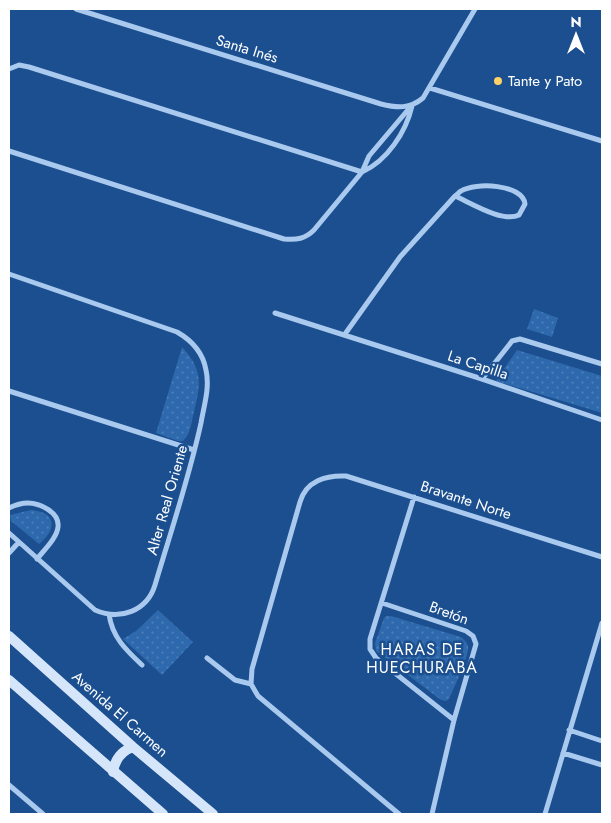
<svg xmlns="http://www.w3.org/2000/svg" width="611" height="823" font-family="Jost,sans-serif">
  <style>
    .grass { fill: url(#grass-dots) }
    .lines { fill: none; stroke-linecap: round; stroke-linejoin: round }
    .street { stroke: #a9c9ee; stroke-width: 5 }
    .secondary { stroke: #d6e6fa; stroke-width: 10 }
    .poi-dot { fill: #ffd166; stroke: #1b4f8f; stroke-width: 2 }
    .labels { text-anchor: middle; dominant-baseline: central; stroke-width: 5; stroke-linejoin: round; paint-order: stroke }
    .street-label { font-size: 15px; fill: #fff; stroke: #1b4f8f }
    .poi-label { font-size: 15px; fill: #fff; stroke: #1b4f8f; text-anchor: start }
    .neighbourhood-label { font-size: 16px; letter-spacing: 1px; fill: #fff; stroke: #1b4f8f }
  </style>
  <defs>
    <pattern id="grass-dots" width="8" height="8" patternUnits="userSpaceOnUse" patternTransform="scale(1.25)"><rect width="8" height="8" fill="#2e69ad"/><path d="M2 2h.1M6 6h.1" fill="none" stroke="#4d80b9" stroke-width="1.8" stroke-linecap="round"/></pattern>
  </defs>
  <rect width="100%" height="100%" fill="#1b4f8f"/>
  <path class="grass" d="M534 309 558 318 552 337 527 329Z
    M182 347C205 372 200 386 193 416 191 425 190 434 183 441H178L156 433Z
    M517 350 602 376V413L496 381Z
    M31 510C57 512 57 530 39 544L11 521 10 515Z
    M158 610 193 642 162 675 123 639 136 631Z
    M386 616H391L461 637C464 640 467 642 468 646 470 654 453 690 449 699L446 701 441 700 376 651 375 643 384 618Z"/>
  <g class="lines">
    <path class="street" d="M76 9 381 104C397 108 410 109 423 98L475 9
      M9 69 19 65 29 67 362 172C387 161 406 132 412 106
      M430 88 602 141
      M9 151 284 239C297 240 305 239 314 230L362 172 369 156 412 105
      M9 274 177 332C191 340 203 353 206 370 210 388 204 405 201 423 189 478 171 531 155 585 147 611 120 621 95 610L9 533
      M275 313 482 379 602 420
      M345 334 400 257 455 196C457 195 459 192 461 191 475 182 523 184 525 204L519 215C503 223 471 203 455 196
      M482 379 509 345 512 341 520 339 602 364
      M9 391 194 450
      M414 497 370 639V649L376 658 454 720
      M9 508C15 505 21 503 28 503 39 503 60 512 58 527 57 538 44 550 37 559
      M9 553 19 542
      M382 603 466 631 473 636 476 644 454 720 432 814
      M109 614C112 637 126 650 142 665
      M207 658 235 680 251 684
      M569 730 602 741
      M563 753 602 765
      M9 785 43 814
      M399 814 258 696 251 684 252 669 300 502C306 481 326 475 346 476L602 557
      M545 814 602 623"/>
    <path class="secondary" d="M9 636 133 747 213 814
      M9 680 163 814
      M113 772C115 759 121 751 133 747"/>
  </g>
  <circle class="poi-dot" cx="498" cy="81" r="5"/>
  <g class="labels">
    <g class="street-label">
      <text transform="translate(247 49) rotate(17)">Santa Inés</text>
      <text transform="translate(478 365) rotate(18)">La Capilla</text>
      <text transform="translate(167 500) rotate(-74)">Alter Real Oriente</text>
      <text transform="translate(466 500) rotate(18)">Bravante Norte</text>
      <text transform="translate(449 613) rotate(20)">Bretón</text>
      <text transform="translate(120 714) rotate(41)">Avenida El Carmen</text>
    </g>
    <g class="poi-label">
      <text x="508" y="81">Tante y Pato</text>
    </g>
    <g class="neighbourhood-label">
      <text x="422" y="649">HARAS DE<tspan x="422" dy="18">HUECHURABA</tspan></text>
    </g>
  </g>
  <rect width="611" height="823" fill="none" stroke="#ffffff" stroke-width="20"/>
  <g transform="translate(576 35)" stroke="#1b4f8f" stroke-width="4" paint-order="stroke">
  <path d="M0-4L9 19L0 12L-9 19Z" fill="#ffffff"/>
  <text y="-8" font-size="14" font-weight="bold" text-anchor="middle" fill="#ffffff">N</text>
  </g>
</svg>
